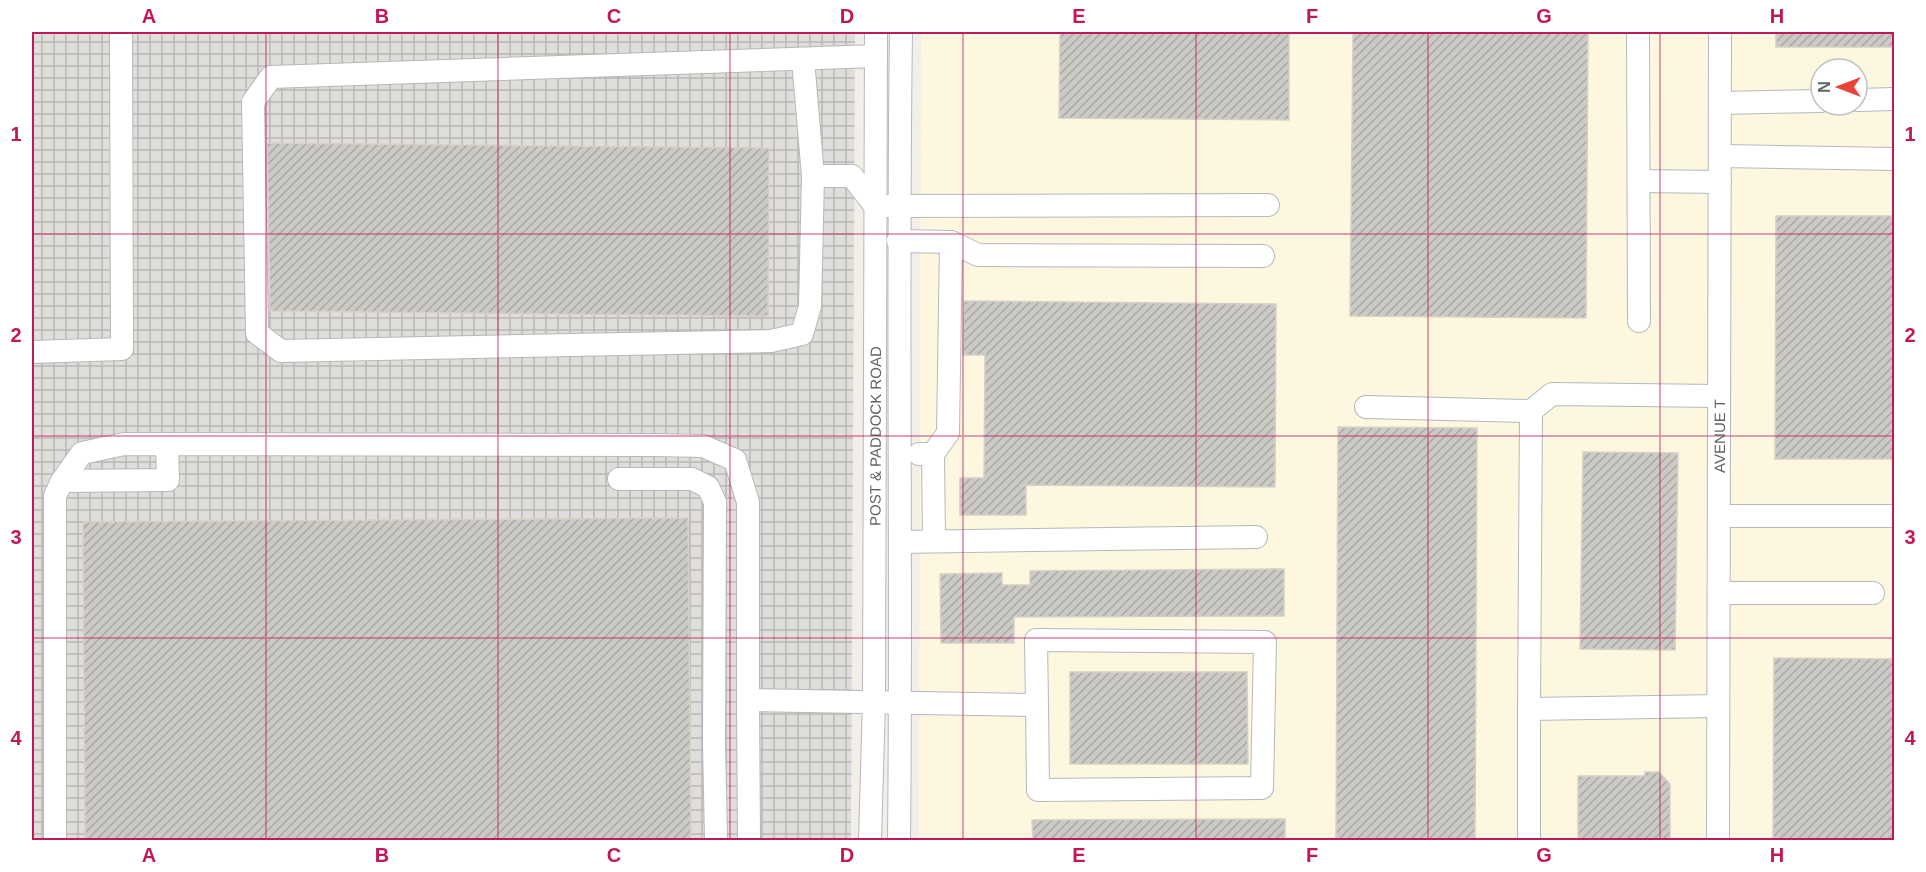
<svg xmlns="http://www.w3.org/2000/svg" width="1926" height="872" font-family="Arial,sans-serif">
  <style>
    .commercial { fill: #fef7e0; fill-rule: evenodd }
    .industrial { fill: url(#industrial-grid) }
    .building { fill: url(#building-hatch); stroke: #d6d1c6; stroke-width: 1.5 }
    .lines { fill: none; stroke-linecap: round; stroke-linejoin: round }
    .minor-casing { stroke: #b5b8bc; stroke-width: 24 }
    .minor { stroke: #fff; stroke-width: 22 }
    .grid { fill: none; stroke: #c2185b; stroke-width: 1.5; stroke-opacity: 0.55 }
    .labels { text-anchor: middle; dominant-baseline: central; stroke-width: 4.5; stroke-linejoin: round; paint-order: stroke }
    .street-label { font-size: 15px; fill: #5f6368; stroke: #fff }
    .neatline { fill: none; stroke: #c2185b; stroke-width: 2 }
    .grid-label { font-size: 20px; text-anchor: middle; font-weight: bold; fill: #c2185b }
  </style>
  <defs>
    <pattern id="industrial-grid" width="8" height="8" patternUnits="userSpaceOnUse" patternTransform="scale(1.5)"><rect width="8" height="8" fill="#e0deda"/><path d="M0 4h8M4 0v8" fill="none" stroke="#b9b8b5"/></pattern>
    <pattern id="building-hatch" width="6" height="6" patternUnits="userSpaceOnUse" patternTransform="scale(1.5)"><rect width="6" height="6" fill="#cccac5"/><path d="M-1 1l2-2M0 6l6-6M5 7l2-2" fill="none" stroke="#a9a8a4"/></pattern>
  </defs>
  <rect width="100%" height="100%" fill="#f1efe8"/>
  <path class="commercial" d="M921 32H1894V840H919ZM1821 69H1857V105H1821Z"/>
  <path class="industrial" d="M32 32H855L851 840H32Z"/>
  <path class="building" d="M1060 32H1289V120L1059 118Z
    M1353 32H1588L1586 318 1350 316Z
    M1776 32H1894V47H1776Z
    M267 143 769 148 768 316 270 311Z
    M1776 216H1894V459H1775Z
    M964 301 1276 304 1275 487 1026 485V515H960V478H984L985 355H963Z
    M1338 427 1477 428 1475 840H1336Z
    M1583 452 1678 453 1675 650 1580 649Z
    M688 518 691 840H85L83 522Z
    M1284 569V616L1014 617V643H941L940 574 1002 573V585H1030V571Z
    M1774 658 1894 659V840H1773Z
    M1070 672H1247L1248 764H1070Z
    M1645 772H1659L1670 784V840H1578V776H1645Z
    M1285 819V840H1033L1032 820Z"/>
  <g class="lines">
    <g class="minor-casing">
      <g id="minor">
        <path d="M1638 32 1639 321"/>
        <path d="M876 56 271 77 253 102 257 333 281 351 771 341 802 334 810 306 813 176H852L875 206 1268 205"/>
        <path d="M803 60 813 176"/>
        <path d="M1857 100 1894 99"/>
        <path d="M1720 103 1821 101"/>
        <path d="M1720 156 1894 159"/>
        <path d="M1639 181 1720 182"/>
        <path d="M898 241 951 242 948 433 933 454"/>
        <path d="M951 242 978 255 1263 256"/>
        <path d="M32 352 122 349 121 32"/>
        <path d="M1366 407 1531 411"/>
        <path d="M919 454H933L934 541"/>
        <path d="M619 479H692L708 487 715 502 714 743 716 840"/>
        <path d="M62 481 168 480 167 444"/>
        <path d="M1719 516H1894"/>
        <path d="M900 542 1256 537"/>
        <path d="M1719 593H1873"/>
        <path d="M1718 706 1529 709 1531 411 1552 394 1719 396"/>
        <path d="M55 840V496L62 481 82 453 124 444 655 445 703 446 735 460 748 502V700"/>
        <path d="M749 840 748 700 1037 705 1036 640 1265 642 1262 788 1038 790 1037 705"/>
        <path id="s1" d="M870 840 874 701 876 32"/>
        <path d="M899 840C902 571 897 301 901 32"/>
        <path d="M1529 840V709"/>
        <path id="s2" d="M1718 840 1720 32"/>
      </g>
    </g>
    <use href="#minor" class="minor"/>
  </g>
  <path class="grid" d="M266 32V840M498 32V840M730 32V840M963 32V840M1196 32V840M1428 32V840M1660 32V840M32 234H1894M32 436H1894M32 638H1894"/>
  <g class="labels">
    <g class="street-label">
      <text stroke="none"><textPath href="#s1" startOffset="404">POST &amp; PADDOCK ROAD</textPath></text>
      <text stroke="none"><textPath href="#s2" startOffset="404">AVENUE T</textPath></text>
    </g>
  </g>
  <rect width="1926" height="872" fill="none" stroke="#ffffff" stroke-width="66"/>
  <g transform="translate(1839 87) rotate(270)"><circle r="28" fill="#ffffff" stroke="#bfc1c3" stroke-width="1.5"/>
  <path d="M0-4.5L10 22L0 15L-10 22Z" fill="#ea4335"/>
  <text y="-9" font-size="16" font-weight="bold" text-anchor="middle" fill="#5f6368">N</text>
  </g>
  <rect x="33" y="33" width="1860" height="806" class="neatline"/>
  <g class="grid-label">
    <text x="149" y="23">A</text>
    <text x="382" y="23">B</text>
    <text x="614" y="23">C</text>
    <text x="847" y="23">D</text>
    <text x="1079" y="23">E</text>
    <text x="1312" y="23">F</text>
    <text x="1544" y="23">G</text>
    <text x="1777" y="23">H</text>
    <text x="16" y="141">1</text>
    <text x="1910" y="141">1</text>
    <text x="16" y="342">2</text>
    <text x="1910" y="342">2</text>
    <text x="16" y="544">3</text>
    <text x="1910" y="544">3</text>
    <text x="16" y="745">4</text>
    <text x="1910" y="745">4</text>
    <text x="149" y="862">A</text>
    <text x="382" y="862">B</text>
    <text x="614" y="862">C</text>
    <text x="847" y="862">D</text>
    <text x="1079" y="862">E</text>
    <text x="1312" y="862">F</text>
    <text x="1544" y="862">G</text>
    <text x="1777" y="862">H</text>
  </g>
</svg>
